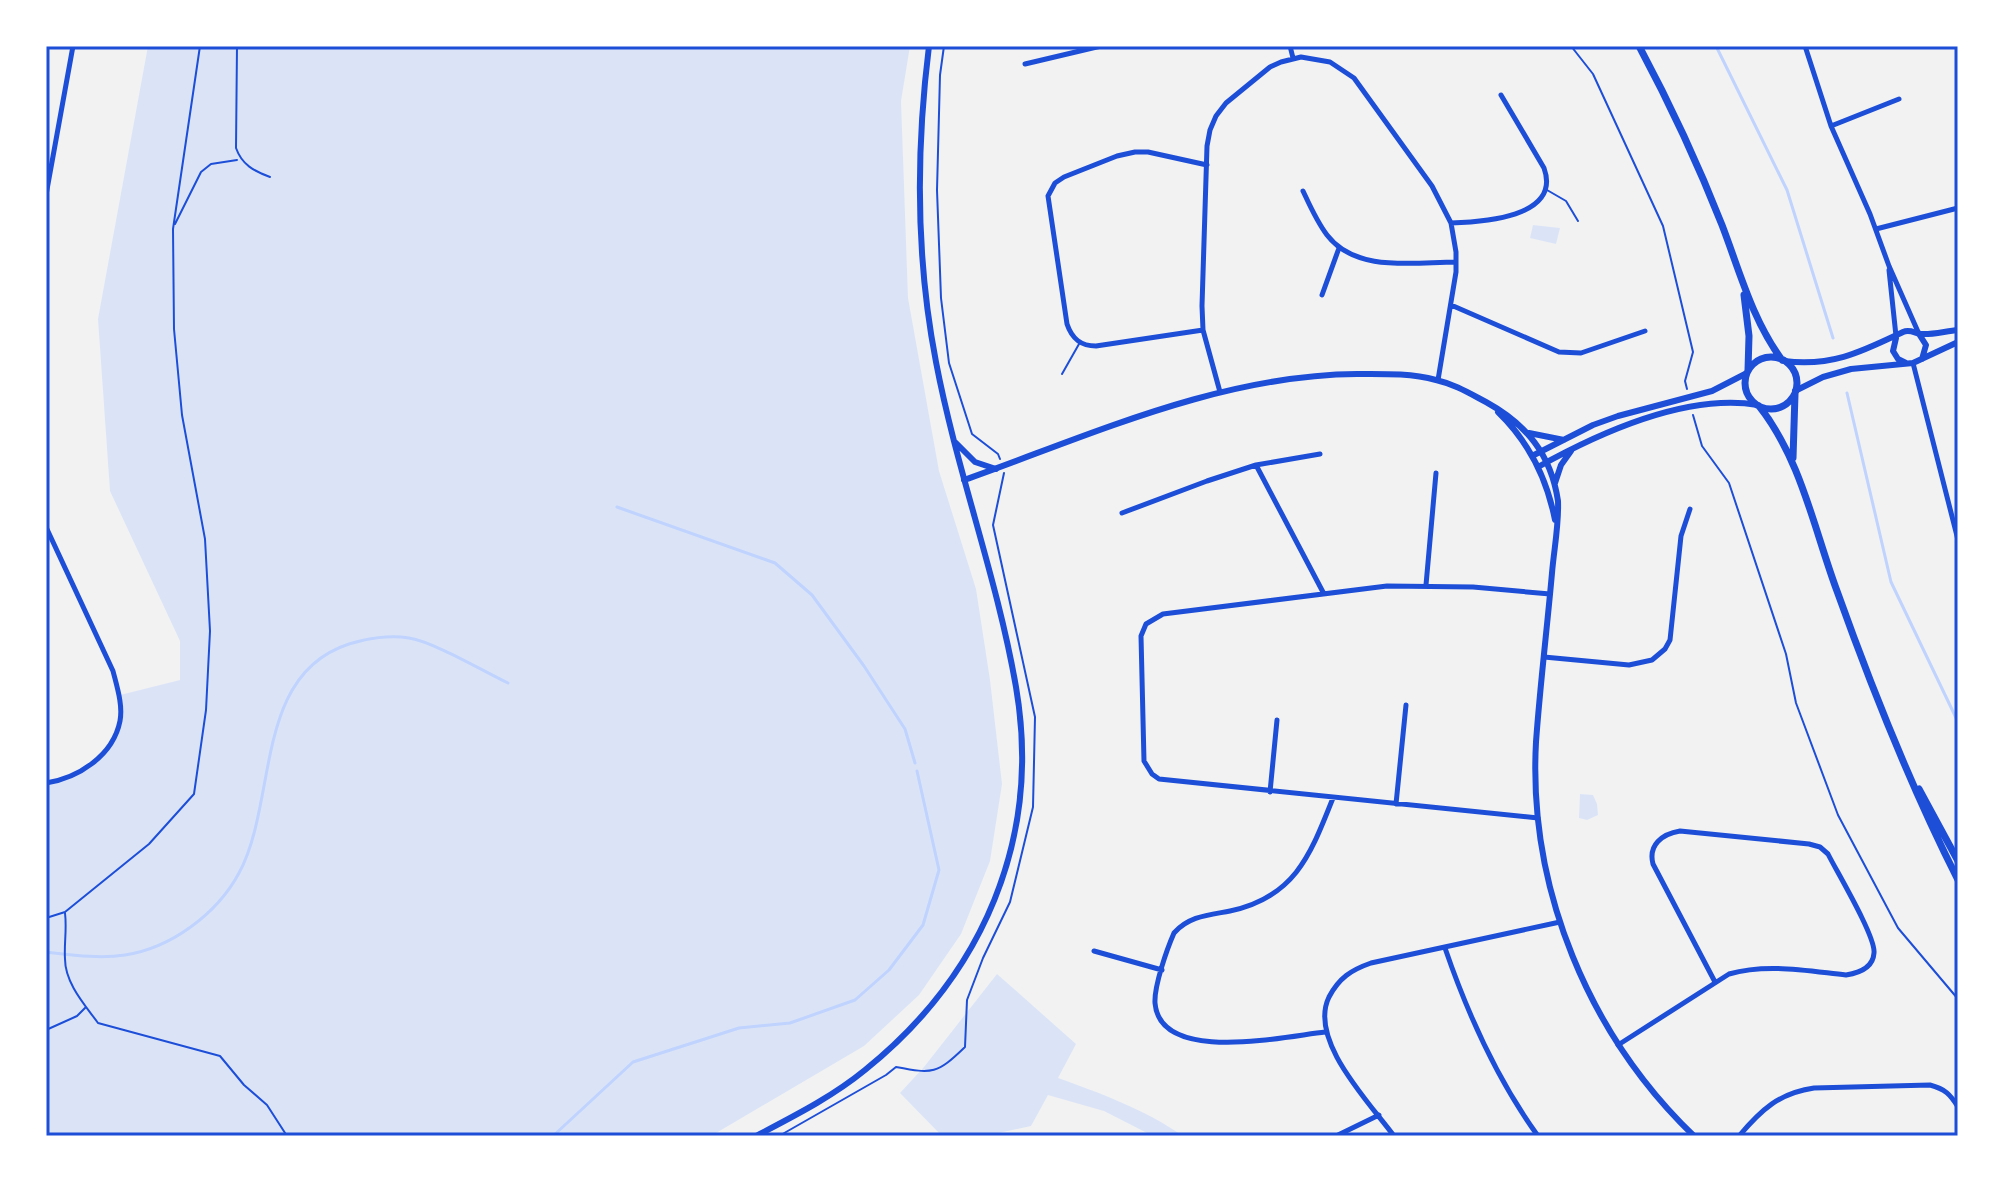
<svg xmlns="http://www.w3.org/2000/svg" width="2004" height="1182" font-family="'PT Sans',sans-serif">
  <style>
    .green { fill: #dbe4f7 }
    .lines { fill: none; stroke-linecap: round; stroke-linejoin: round }
    .stream { stroke: #bfd3fe; stroke-width: 3 }
    .path { stroke: #1d4ed8; stroke-width: 2 }
    .service { stroke: #1d4ed8; stroke-width: 2 }
    .minor { stroke: #1d4ed8; stroke-width: 5 }
    .tertiary { stroke: #1d4ed8; stroke-width: 6 }
    .secondary { stroke: #1d4ed8; stroke-width: 6 }
    .primary { stroke: #1d4ed8; stroke-width: 7 }
    .neatline { fill: none; stroke: #1d4ed8; stroke-width: 3 }
  </style>
  <rect width="100%" height="100%" fill="#f2f2f2"/>
  <path class="green" d="M148 46H910L901 101 908 298 939 471 976 589 990 680 1002 784 990 861 961 934 919 995 864 1046 711 1136H46V783C77 778 115 755 120 720 121 712 120 703 120 695L180 680V641L110 491 98 319Z
    M1533 225 1560 228 1556 244 1530 238Z
    M1580 794 1593 795 1597 804 1598 815 1587 820 1579 818Z
    M997 974 1076 1044 1058 1078C1100 1093 1146 1110 1183 1136H1153L1104 1111 1048 1095 1031 1126 985 1136H942L900 1093 924 1067Z"/>
  <g class="lines">
    <path class="stream" d="M1716 46 1787 190 1833 338
      M1847 393 1891 582 1958 722
      M617 507 775 563 812 595 864 666 905 729 915 763
      M46 952C72 955 99 959 125 955 171 948 217 914 239 873 278 801 253 675 349 644 367 638 390 635 409 638 434 642 483 671 508 683
      M553 1136 633 1062 739 1028 790 1023 855 1000 889 970 923 925 939 870 917 771"/>
    <path class="path" d="M944 46 940 75 937 190 941 298 949 363 972 434 998 454 1000 459
      M1571 46 1593 74 1663 226 1693 352 1685 381 1687 389
      M175 224 201 172 211 164 237 160
      M1693 415 1702 446 1729 483 1786 654 1796 703 1838 815 1898 928 1958 999
      M65 913C67 929 64 943 65 959 65 983 85 1005 98 1023L220 1056 244 1085 267 1105 287 1136
      M46 918 65 912 149 844 194 794 206 710 210 631 205 539 182 415 174 329 173 229 200 46
      M46 1030 77 1016 86 1007
      M779 1136 886 1075 896 1067C933 1074 937 1074 965 1047L967 1000 983 958 1010 902 1033 807 1035 717 993 525 1004 473"/>
    <path class="service" d="M237 46 236 148C242 165 254 171 270 177
      M1547 190 1566 201 1578 221
      M1062 374 1079 344"/>
    <path class="minor" d="M1290 46 1293 58
      M1805 46 1831 126 1870 214 1889 266 1919 334
      M1025 64 1101 46
      M1831 126 1899 99
      M1303 191C1310 206 1317 222 1327 235 1356 273 1414 262 1456 262
      M46 195 73 46
      M1451 223C1481 222 1562 218 1544 168L1501 95
      M1876 229 1958 208
      M1889 270 1896 336
      M1322 295 1339 248
      M1451 305 1559 352 1581 353 1645 331
      M1203 330 1096 346C1081 346 1072 339 1067 324L1048 196 1055 183 1064 177 1117 156 1135 152H1148L1207 165
      M1913 363 1958 540
      M1220 392 1203 330 1202 306 1207 146 1210 130 1216 116 1226 103 1270 67 1281 62 1301 57 1330 62 1354 78 1432 186 1451 223 1456 252V272L1438 380
      M1320 454 1256 465 1324 594
      M1122 513 1207 481 1256 465
      M46 527 113 671C117 687 123 705 120 721 113 756 78 778 46 783
      M1426 585 1436 473
      M1544 657 1629 665 1652 660 1665 649 1670 640 1681 536 1690 509
      M1270 792 1277 720
      M1396 804 1406 705
      M1538 818 1159 779 1152 774 1144 761 1141 636 1146 624 1163 614 1387 586 1473 587 1550 594
      M1445 948C1468 1015 1496 1078 1538 1136
      M1094 951 1162 970
      M1325 1032C1286 1036 1160 1065 1155 1003 1154 986 1167 949 1174 933 1189 916 1209 915 1230 911 1296 897 1311 853 1333 798
      M1618 1045 1729 974C1767 963 1808 971 1846 975 1859 973 1873 968 1874 953 1876 937 1837 872 1828 854L1820 847 1809 844 1680 831C1662 834 1648 845 1653 864L1715 982
      M1336 1136 1379 1115
      M1394 1136C1369 1102 1308 1040 1329 997 1339 978 1351 970 1371 963L1560 922
      M1739 1136C1761 1110 1779 1093 1814 1088L1930 1085C1945 1089 1950 1094 1958 1107"/>
    <path class="tertiary" d="M1919 334 1926 345 1922 359
      M1896 338 1893 351 1898 359 1906 363
      M1784 361C1832 367 1861 352 1903 332 1910 329 1914 333 1921 334 1932 335 1946 331 1958 330
      M1795 391 1823 377 1851 369 1913 363 1958 342
      M1498 412C1528 441 1547 479 1555 520
      M1529 433 1564 440
      M1532 456 1593 425 1618 416 1712 391 1747 373
      M1538 467C1599 433 1687 393 1758 405
      M964 480C1091 435 1220 375 1357 374 1382 374 1410 373 1436 380 1454 384 1469 393 1486 402 1526 424 1551 454 1558 501 1559 525 1554 549 1552 573 1547 629 1540 686 1536 742 1528 889 1589 1035 1694 1136
      M1555 483 1561 465 1571 451"/>
    <path class="secondary" d="M956 443 975 462 996 469
      M756 1136C794 1116 832 1097 865 1070 983 975 1042 838 1016 687 997 577 957 472 936 362 916 259 916 150 929 46"/>
    <path class="primary" d="M1639 46C1670 104 1698 164 1722 225 1740 272 1752 319 1782 360
      M1744 295 1749 336 1748 370
      M1745 383a26 26 0 1 1 52 0a26 26 0 1 1-52 0Z
      M1759 406C1801 459 1814 529 1837 591 1872 689 1911 787 1958 880
      M1793 458 1795 394
      M1919 789 1958 861"/>
  </g>
  <rect width="2004" height="1182" fill="none" stroke="#ffffff" stroke-width="96"/>
  <rect x="48" y="48" width="1908" height="1086" class="neatline"/>
</svg>
